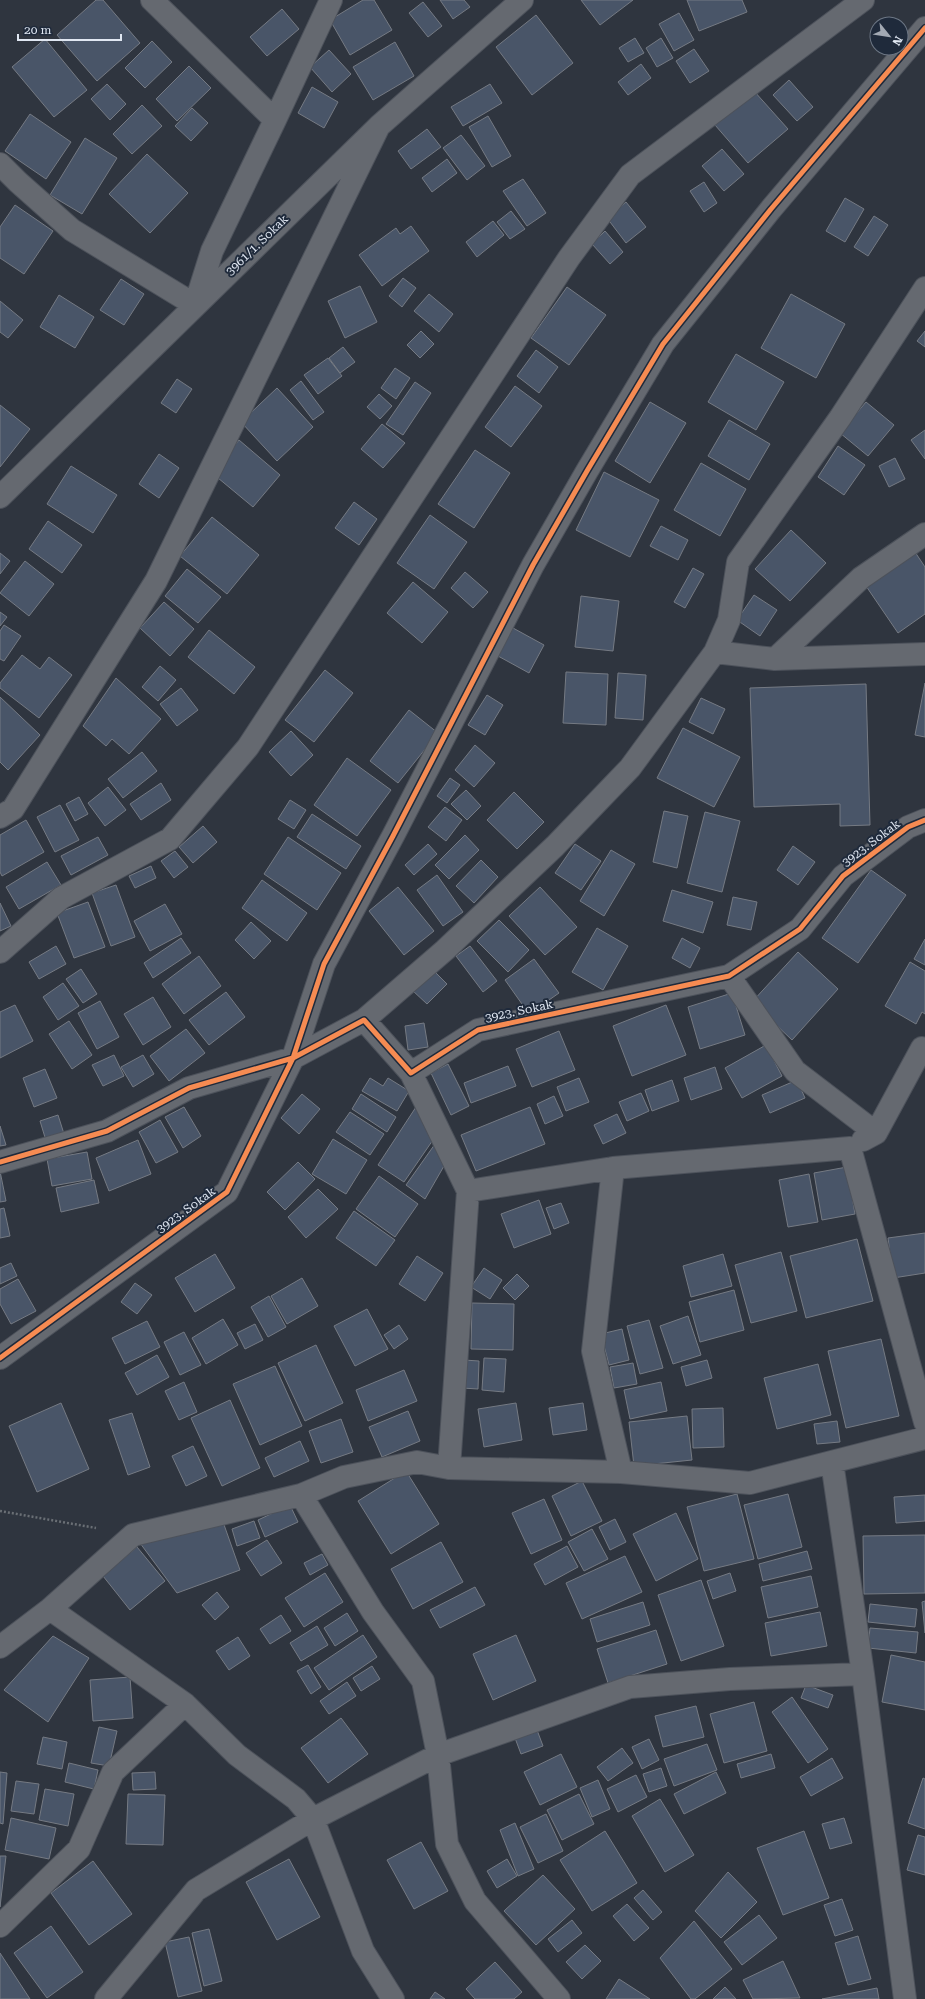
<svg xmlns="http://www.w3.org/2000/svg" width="925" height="1999" font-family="'Roboto Serif',serif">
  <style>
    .building { fill: #495568; stroke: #757a83 }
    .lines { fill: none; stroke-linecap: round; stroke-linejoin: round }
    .minor-casing { stroke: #4d525b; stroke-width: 24 }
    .path { stroke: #6a6f75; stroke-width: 2.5; stroke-dasharray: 2 2; stroke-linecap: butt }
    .minor { stroke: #656970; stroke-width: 22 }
    .cycleway-casing { stroke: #1f2a3b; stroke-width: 8 }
    .cycleway { stroke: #f68b52; stroke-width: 5 }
    .labels { text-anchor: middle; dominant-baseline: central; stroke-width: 4; stroke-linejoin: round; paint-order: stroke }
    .street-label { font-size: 12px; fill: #e0e7f2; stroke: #1f2a3b }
  </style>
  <rect width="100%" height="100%" fill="#2f353f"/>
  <path class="building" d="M96 0H103L140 43 97 81 57 35Z
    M363 0H374L392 30 350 55 330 20Z
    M440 0H464L470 7 453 19Z
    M581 0H633L600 25Z
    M687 0H742L747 12 699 31Z
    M423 2 442 26 428 37 409 13Z
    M282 9 299 29 267 56 250 37Z
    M679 13 694 40 674 51 659 24Z
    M536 15 573 63 532 95 496 47Z
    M635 38 644 53 628 62 619 48Z
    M661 38 673 58 657 67 646 48Z
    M45 39 87 90 54 117 12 67Z
    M152 41 172 62 145 88 125 68Z
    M395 42 414 76 373 100 353 67Z
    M694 49 709 71 690 83 676 61Z
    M329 50 351 74 332 92 310 67Z
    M641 64 651 78 628 95 618 82Z
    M189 66 211 88 177 121 156 99Z
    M789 80 813 107 797 121 773 95Z
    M107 84 126 104 110 120 91 99Z
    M490 84 502 103 463 126 451 107Z
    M312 87 338 102 324 128 298 113Z
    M754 91 788 129 748 163 715 125Z
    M142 105 162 126 132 154 113 134Z
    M192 108 208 123 191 141 175 126Z
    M30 114 71 142 46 179 5 151Z
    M488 116 511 156 492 167 469 127Z
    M427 129 441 147 411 169 398 151Z
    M461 135 485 166 467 180 443 148Z
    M85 138 117 158 82 214 50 195Z
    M722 149 744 174 724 191 702 166Z
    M147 154 188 193 150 233 109 194Z
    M447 159 457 173 432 192 422 178Z
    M523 179 546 213 527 226 503 191Z
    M704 182 717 203 704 212 690 191Z
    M845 198 864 209 845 242 826 231Z
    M626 202 646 227 626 243 607 218Z
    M15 205 53 231 24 274 0 258V227Z
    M511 211 525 229 510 239 497 222Z
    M874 216 888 225 868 256 854 247Z
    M493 221 504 235 477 257 466 242Z
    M411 226 429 251 382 286 359 255 396 228 400 234Z
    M605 231 623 252 610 264 592 244Z
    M403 278 416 288 402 307 389 296Z
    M121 279 144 294 124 325 100 310Z
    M360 286 377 322 345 338 328 301Z
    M567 287 606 315 569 365 531 338Z
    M429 294 453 314 439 332 414 311Z
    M791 294 845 324 816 378 761 348Z
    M59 295 94 317 75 348 40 327Z
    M0 301 23 320 8 338 0 332Z
    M421 331 434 344 420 358 407 345Z
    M925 331V347L917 341Z
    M343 347 355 362 340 373 329 358Z
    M536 350 558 367 539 393 517 376Z
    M736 354 784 382 756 430 708 402Z
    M328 358 342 376 318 394 304 375Z
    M395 368 410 378 396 399 381 388Z
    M177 379 192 389 176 413 161 403Z
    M301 381 324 412 313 420 290 390Z
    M415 382 431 393 403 435 386 424Z
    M515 386 542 406 511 447 485 427Z
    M277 388 313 427 277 461 241 422Z
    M379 394 392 406 380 419 367 407Z
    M650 402 686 423 650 483 615 461Z
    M866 402 894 425 868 456 840 433Z
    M0 405 30 429 0 467Z
    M729 420 770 444 749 480 708 456Z
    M382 424 405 443 383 468 361 449Z
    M925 430V459L911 440Z
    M239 440 280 475 253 507 212 473Z
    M838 446 865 465 844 495 818 477Z
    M475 450 510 473 474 528 438 504Z
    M159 454 179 468 159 498 139 484Z
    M895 458 905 479 889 487 879 466Z
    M701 463 746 489 720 536 674 510Z
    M71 466 117 495 93 533 47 504Z
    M604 472 659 500 630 557 576 530Z
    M354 502 377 519 359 545 335 528Z
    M430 515 467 542 434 589 397 563Z
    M212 517 259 555 227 594 180 556Z
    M48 521 82 545 62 573 29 549Z
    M661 526 688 540 678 560 650 546Z
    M791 530 826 563 790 601 755 569Z
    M915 552 925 567V614L898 633 866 586Z
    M0 553 10 561 0 574Z
    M25 561 54 584 29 616 0 593Z
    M693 568 704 574 685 608 674 602Z
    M187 569 221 597 198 623 165 596Z
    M465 572 488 592 473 608 451 588Z
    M413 582 448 612 422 643 387 613Z
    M754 595 777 610 760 636 737 620Z
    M581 596 619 601 613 651 575 647Z
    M164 602 194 629 170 656 140 628Z
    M0 612 7 617 0 626Z
    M4 625 21 636 4 661 0 659V631Z
    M513 628 544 645 529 673 498 656Z
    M209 630 255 667 234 694 188 657Z
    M22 655 40 669 49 657 72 675 39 718 0 688V683Z
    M160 666 176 680 158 701 142 687Z
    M325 670 353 693 314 742 285 720Z
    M566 672 608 674 606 725 563 723Z
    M618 673 646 675 643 720 615 718Z
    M116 678 161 719 129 754 112 739 106 746 83 726Z
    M925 683V737L915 735Z
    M866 684 870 825 840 826V804L754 807 750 688Z
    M181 688 198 710 177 726 160 704Z
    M487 695 503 705 485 735 468 725Z
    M0 697 40 735 8 770 0 762Z
    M701 698 725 709 713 734 689 722Z
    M409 710 438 733 398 783 370 761Z
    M683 728 740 757 714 807 657 778Z
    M291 731 313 755 291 776 269 752Z
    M475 745 495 763 474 787 455 770Z
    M142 752 157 771 123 798 108 779Z
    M347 758 391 790 357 836 314 805Z
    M450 778 460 785 447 803 437 796Z
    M161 783 171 800 141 820 130 804Z
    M108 787 126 810 105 826 88 803Z
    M466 790 481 806 467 820 451 804Z
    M514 792 544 822 517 849 487 820Z
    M79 797 88 814 75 821 66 804Z
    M290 800 306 810 294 829 278 819Z
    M60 805 79 840 55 852 37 817Z
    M445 807 462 820 446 841 428 827Z
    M664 811 688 816 677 868 653 862Z
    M705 812 740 821 722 892 687 883Z
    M312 814 361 846 346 869 297 837Z
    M26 820 44 852 2 876 0 872V835Z
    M203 826 217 842 193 863 179 847Z
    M465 835 479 850 449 879 435 865Z
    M98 837 108 855 71 875 61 856Z
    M288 837 341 873 317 910 264 874Z
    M428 844 437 854 414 875 405 865Z
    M575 844 601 861 581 890 555 873Z
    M793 846 815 862 798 885 777 870Z
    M611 850 635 864 604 916 580 901Z
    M175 851 188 867 174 878 161 861Z
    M481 860 498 877 474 903 456 886Z
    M47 862 61 885 19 909 6 887Z
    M151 866 156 878 135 888 129 876Z
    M871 870 906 895 858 963 822 938Z
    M437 875 463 912 443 926 417 890Z
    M262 880 307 913 287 941 242 908Z
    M116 885 135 937 111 946 92 893Z
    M398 887 434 931 404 955 369 911Z
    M540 887 577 927 545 955 509 916Z
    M672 890 713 902 703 933 663 921Z
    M733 897 757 902 751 930 727 925Z
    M88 902 105 947 74 958 57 913Z
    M0 903 11 926 0 931Z
    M165 904 182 934 150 951 134 921Z
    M499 920 529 950 508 972 477 941Z
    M251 922 271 941 254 959 235 940Z
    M597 928 628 946 603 990 572 972Z
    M181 938 191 953 153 978 144 963Z
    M682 938 700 948 690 968 672 958Z
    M925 939V965L914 959Z
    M56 946 66 964 39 979 29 962Z
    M470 946 497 981 483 992 456 956Z
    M798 952 838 989 792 1040 752 1002Z
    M199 956 221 986 184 1014 162 984Z
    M534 959 559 993 529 1014 505 980Z
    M910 962 925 971V1014L922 1012 916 1024 885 1006Z
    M81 969 97 994 83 1003 66 979Z
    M433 970 447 984 427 1004 412 990Z
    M63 983 79 1006 58 1020 43 997Z
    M226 992 245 1017 209 1045 189 1020Z
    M732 993 745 1035 700 1049 688 1007Z
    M153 997 171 1027 143 1045 124 1014Z
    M100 1001 119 1037 97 1049 78 1013Z
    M15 1005 33 1041 0 1058V1012Z
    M666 1005 686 1055 632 1076 613 1026Z
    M69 1021 92 1055 72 1069 49 1034Z
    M424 1023 428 1047 408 1050 405 1026Z
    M186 1029 205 1053 169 1081 150 1056Z
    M559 1031 575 1070 532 1087 516 1049Z
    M766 1045 782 1076 742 1098 725 1068Z
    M114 1055 124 1076 103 1086 92 1065Z
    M143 1055 154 1074 133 1087 121 1067Z
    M448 1064 469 1106 451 1115 431 1073Z
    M508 1066 516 1086 471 1103 464 1083Z
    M715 1067 722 1089 691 1100 684 1078Z
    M45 1069 57 1098 34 1107 23 1078Z
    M370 1078 383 1086 388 1078 409 1091 397 1111 362 1091Z
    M579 1078 589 1102 566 1111 557 1087Z
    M672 1080 679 1101 652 1111 645 1090Z
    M797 1080 805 1098 770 1113 762 1095Z
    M641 1093 649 1111 627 1121 619 1102Z
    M302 1094 320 1109 299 1134 281 1118Z
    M361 1094 396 1117 387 1132 352 1109Z
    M554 1096 563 1116 545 1124 537 1104Z
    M184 1107 201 1136 183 1148 165 1117Z
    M416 1107 435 1137 404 1182 378 1165Z
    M530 1107 545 1144 476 1171 461 1135Z
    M350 1112 384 1134 370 1155 336 1132Z
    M617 1114 626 1133 603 1144 594 1125Z
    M58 1115 65 1137 47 1144 40 1121Z
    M160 1120 178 1152 156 1163 139 1132Z
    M0 1126 6 1145 0 1146Z
    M333 1139 367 1160 346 1194 312 1174Z
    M138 1140 151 1174 109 1191 96 1158Z
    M435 1144 444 1166 425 1199 406 1185Z
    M87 1152 92 1179 52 1186 47 1159Z
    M298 1162 315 1179 285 1210 267 1192Z
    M847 1167 855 1214 822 1220 814 1173Z
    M0 1171 6 1201 0 1202Z
    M809 1174 818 1222 788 1227 779 1180Z
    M379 1176 418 1204 395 1237 356 1209Z
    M94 1180 99 1203 61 1212 56 1188Z
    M318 1189 338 1209 306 1238 288 1217Z
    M539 1200 551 1234 514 1248 501 1214Z
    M561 1203 569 1223 554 1229 546 1208Z
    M4 1208 10 1236 0 1238V1209Z
    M354 1211 395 1240 376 1266 336 1238Z
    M925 1233V1273L893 1278 888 1238Z
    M857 1239 873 1301 806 1318 790 1256Z
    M781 1252 797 1311 751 1323 735 1265Z
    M215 1254 235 1288 195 1312 175 1278Z
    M723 1254 732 1286 691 1297 683 1266Z
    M417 1256 443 1273 425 1301 399 1284Z
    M11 1263 17 1276 0 1284V1268Z
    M484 1268 502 1280 490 1299 471 1287Z
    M517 1274 529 1286 515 1300 503 1288Z
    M302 1278 318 1306 287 1324 271 1296Z
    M18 1279 36 1311 11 1324 0 1304V1289Z
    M135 1283 152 1295 137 1314 121 1302Z
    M734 1290 744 1330 700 1342 689 1302Z
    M269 1296 286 1327 268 1337 251 1307Z
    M472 1303 514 1304 513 1350 471 1349Z
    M367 1309 388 1349 355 1366 334 1326Z
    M688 1316 701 1355 673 1364 660 1326Z
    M223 1319 238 1345 206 1364 192 1338Z
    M649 1320 663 1368 640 1374 627 1326Z
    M147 1321 160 1347 125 1364 112 1338Z
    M255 1324 263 1340 245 1349 237 1333Z
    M399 1325 408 1339 394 1349 384 1335Z
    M622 1329 629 1360 609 1365 601 1334Z
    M184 1332 201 1365 180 1375 164 1342Z
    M881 1339 899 1416 846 1428 828 1351Z
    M316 1345 343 1403 305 1421 278 1363Z
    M157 1355 169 1377 137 1395 125 1373Z
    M484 1358 506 1359 504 1392 482 1390Z
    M464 1360 479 1361 478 1389 462 1388Z
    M707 1360 712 1378 686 1386 681 1367Z
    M633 1363 637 1384 614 1388 610 1367Z
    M818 1364 831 1415 777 1429 764 1378Z
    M275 1366 302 1426 260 1445 233 1384Z
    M404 1370 417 1401 368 1421 356 1390Z
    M184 1382 197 1412 179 1420 165 1391Z
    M661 1382 667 1411 630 1419 624 1390Z
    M230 1400 260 1468 222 1486 191 1418Z
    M61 1403 89 1469 37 1492 9 1426Z
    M516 1403 522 1440 484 1447 478 1409Z
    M583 1403 587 1430 553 1435 549 1408Z
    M723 1408 724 1447 693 1448 692 1409Z
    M408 1411 420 1441 382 1457 369 1427Z
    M132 1413 150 1467 128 1475 109 1420Z
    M687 1416 692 1460 634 1466 629 1422Z
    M341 1419 353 1452 321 1463 309 1431Z
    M837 1421 840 1442 817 1444 814 1424Z
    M300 1441 309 1461 274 1477 265 1458Z
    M193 1446 207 1476 186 1486 172 1456Z
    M406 1471 439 1524 391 1554 358 1501Z
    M582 1481 602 1521 571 1536 552 1496Z
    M737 1494 754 1559 704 1571 687 1507Z
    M788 1494 802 1547 758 1559 744 1505Z
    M925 1495V1521L896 1523 894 1497Z
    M544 1499 562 1540 531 1554 512 1513Z
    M290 1505 298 1522 265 1537 258 1520Z
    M676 1513 698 1559 656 1581 633 1534Z
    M222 1519 240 1570 177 1593 137 1539Z
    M615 1519 626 1542 610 1550 599 1527Z
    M254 1521 260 1538 237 1546 232 1529Z
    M592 1529 608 1559 584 1571 568 1542Z
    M925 1535V1593L864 1594 863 1536Z
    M267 1540 282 1563 261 1576 246 1553Z
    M441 1542 463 1582 413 1609 391 1569Z
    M567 1546 578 1567 545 1585 534 1564Z
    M137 1547 165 1581 130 1610 103 1576Z
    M807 1551 812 1569 763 1581 759 1564Z
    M322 1554 328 1565 310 1575 304 1563Z
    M625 1556 642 1592 582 1619 566 1583Z
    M325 1573 343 1602 304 1627 285 1598Z
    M730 1573 736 1591 713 1599 707 1581Z
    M811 1576 818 1607 768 1618 761 1587Z
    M701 1580 724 1646 681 1661 658 1595Z
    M475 1587 485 1605 440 1628 430 1610Z
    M217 1592 229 1607 215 1620 202 1605Z
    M925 1601V1633L922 1602Z
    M643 1602 650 1625 597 1642 590 1619Z
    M870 1604 917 1609 915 1627 868 1622Z
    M820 1612 827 1646 771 1656 765 1623Z
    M347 1613 358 1631 335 1646 324 1628Z
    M281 1615 291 1631 270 1644 260 1629Z
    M317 1626 328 1645 301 1661 290 1643Z
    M870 1628 918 1632 916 1653 868 1648Z
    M656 1630 667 1664 608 1683 597 1649Z
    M363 1635 377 1657 329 1690 314 1668Z
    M516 1635 536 1681 493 1700 473 1654Z
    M53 1636 89 1658 48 1722 4 1690Z
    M238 1637 250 1656 229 1670 216 1651Z
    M891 1655 925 1662V1710L882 1702Z
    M308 1665 321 1687 311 1694 297 1671Z
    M372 1666 380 1679 361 1691 353 1678Z
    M130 1677 133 1718 93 1721 90 1680Z
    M347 1682 356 1696 329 1714 320 1701Z
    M806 1685 833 1695 828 1708 801 1698Z
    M792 1697 828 1749 808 1763 772 1712Z
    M754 1702 767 1751 724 1763 710 1714Z
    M696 1706 704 1737 663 1747 655 1716Z
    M341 1718 368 1754 328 1783 301 1748Z
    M99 1727 117 1731 109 1766 91 1763Z
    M537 1730 543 1746 521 1754 515 1738Z
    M43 1737 67 1742 62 1769 37 1764Z
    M649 1739 659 1760 642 1769 632 1747Z
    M707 1744 717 1770 674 1786 664 1759Z
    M622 1748 633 1763 608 1781 597 1767Z
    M561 1754 577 1787 540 1805 524 1772Z
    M771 1754 775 1768 741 1778 737 1764Z
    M832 1758 843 1778 811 1796 800 1777Z
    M69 1763 98 1770 94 1789 65 1782Z
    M661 1768 667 1786 649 1792 643 1774Z
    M0 1772 7 1773 3 1824 0 1823Z
    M155 1772 156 1789 133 1790 132 1773Z
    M716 1772 726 1793 684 1814 674 1794Z
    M636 1775 647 1797 618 1812 607 1789Z
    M923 1778 925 1779V1829L908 1823Z
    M598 1780 610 1809 592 1817 580 1788Z
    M16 1781 39 1784 34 1814 11 1811Z
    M45 1789 74 1794 68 1826 39 1820Z
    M128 1794 165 1795 163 1845 126 1844Z
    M579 1794 594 1824 562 1840 547 1810Z
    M660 1799 694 1855 665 1872 632 1816Z
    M546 1814 563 1851 538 1863 520 1827Z
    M11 1818 56 1828 49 1859 5 1850Z
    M844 1818 852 1843 830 1849 822 1824Z
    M515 1823 534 1869 518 1876 500 1830Z
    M605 1831 637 1883 592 1911 560 1860Z
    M804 1831 829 1898 783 1915 757 1848Z
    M918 1835 925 1837V1875L907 1870Z
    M421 1842 448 1891 414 1909 387 1860Z
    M0 1856H6L0 1907Z
    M289 1859 320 1917 277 1940 246 1882Z
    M507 1859 517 1876 497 1888 487 1871Z
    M93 1861 132 1914 89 1945 51 1893Z
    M728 1872 757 1902 721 1938 695 1911Z
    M543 1875 575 1909 536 1945 504 1911Z
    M643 1890 662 1912 653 1920 634 1898Z
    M842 1899 853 1930 835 1936 824 1905Z
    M627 1904 649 1928 634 1941 613 1916Z
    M759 1915 777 1938 742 1965 724 1942Z
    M572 1920 582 1933 558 1952 548 1939Z
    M694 1921 732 1969 695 1999H691L660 1958Z
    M51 1926 83 1972 47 1998 14 1953Z
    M209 1929 222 1981 204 1986 192 1933Z
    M858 1936 871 1979 848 1985 835 1943Z
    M189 1937 202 1991 178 1997 165 1942Z
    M585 1945 601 1961 582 1979 566 1962Z
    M0 1953 30 1999H0Z
    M783 1961 800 1998 753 1999 743 1980Z
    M495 1962 522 1992 514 1999H475L466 1989Z
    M619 1979 650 1999H606Z
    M725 1987 736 1999H713Z
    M877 1988 879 1999H822Z
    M435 1992 445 1999H430Z"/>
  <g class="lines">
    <g class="minor-casing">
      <path id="minor" d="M152 0 275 120
        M0 164 18 182 72 230 195 305 212 251 275 120 331 0
        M0 497 379 126 522 0
        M715 652 729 620 738 562 840 418 925 288
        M775 659 925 654
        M0 817 13 809 156 581 379 126
        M0 952 61 898 170 839 248 747 569 258 630 175 863 0
        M729 976 795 1071 876 1133
        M364 1020 445 950 555 846 630 768 715 652 775 659 861 578 925 534
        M411 1073 468 1191 449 1468
        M863 1140 876 1133 922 1048 925 1049
        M0 1162 107 1131 189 1088 293 1058 324 964 393 836 533 565 587 471 663 344 771 209 925 28
        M613 1168 593 1351 621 1472
        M468 1191 613 1168 850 1148 925 1422
        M0 1358 227 1192 293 1058 364 1020 411 1073 478 1030 729 976 800 929 843 876 908 827 925 820
        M832 1462 863 1674 905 1999
        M301 1495 373 1612 423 1681 438 1755 447 1844 475 1901 559 1999
        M50 1609 185 1704 237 1755 296 1799 313 1819 363 1951 393 1999
        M0 1647 50 1609 133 1535 301 1495 344 1477 417 1462 449 1468 621 1472 750 1483 925 1438
        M0 1926 79 1849 113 1772 185 1704
        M106 1999 196 1890 313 1819 438 1755 630 1687 730 1679 863 1674"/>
    </g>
    <path class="path" d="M0 1511 96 1528"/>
    <use href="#minor" class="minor"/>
    <g class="cycleway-casing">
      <path id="cycleway" d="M0 1162 107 1131 189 1088 293 1058 324 964 393 836 533 565 587 471 663 344 771 209 925 28
        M0 1358 227 1192 293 1058 364 1020 411 1073 478 1030 729 976 800 929 843 876 908 827 925 820"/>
    </g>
    <use href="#cycleway" class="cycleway"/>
  </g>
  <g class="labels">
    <g class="street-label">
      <text transform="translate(257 245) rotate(-44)">3961/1. Sokak</text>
      <text transform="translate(871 843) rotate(-37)">3923. Sokak</text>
      <text transform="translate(519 1011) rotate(-12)">3923. Sokak</text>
      <text transform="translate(186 1210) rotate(-36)">3923. Sokak</text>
    </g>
  </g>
  <g transform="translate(889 36) rotate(120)"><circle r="19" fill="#1f2a3b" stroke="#6c7684"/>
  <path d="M0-3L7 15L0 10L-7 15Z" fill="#a2a9b3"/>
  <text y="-6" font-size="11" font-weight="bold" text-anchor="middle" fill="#e0e7f2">N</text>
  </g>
  <path d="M18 34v6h103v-6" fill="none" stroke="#e0e7f2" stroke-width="2"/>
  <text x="24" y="34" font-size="12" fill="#e0e7f2" stroke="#1f2a3b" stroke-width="3" paint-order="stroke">20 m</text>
</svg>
